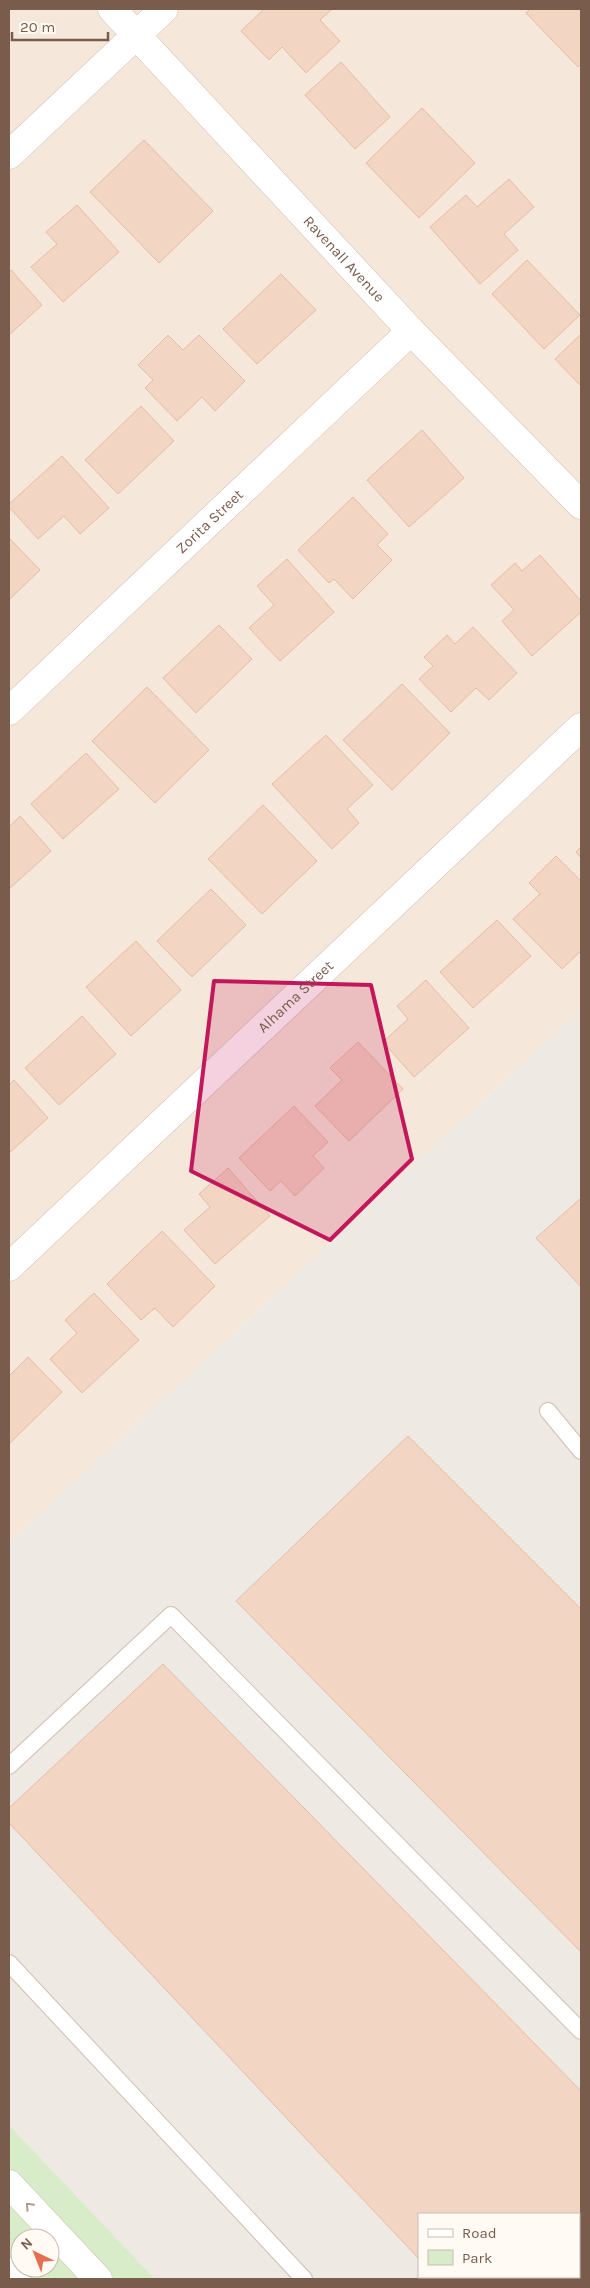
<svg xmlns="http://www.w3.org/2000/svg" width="590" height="2288" font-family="Karla,sans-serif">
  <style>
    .residential { fill: #f5e8da }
    .industrial { fill: #efe9e4; fill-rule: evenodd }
    .green { fill: #d8ecc9; fill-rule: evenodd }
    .building { fill: #f3d5c3; stroke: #e6bba3 }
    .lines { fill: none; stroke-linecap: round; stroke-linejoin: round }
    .lane-casing { stroke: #d1beb0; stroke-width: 18 }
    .street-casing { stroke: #d1beb0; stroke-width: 29 }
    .secondary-casing { stroke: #d6c0b0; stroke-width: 29 }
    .lane { stroke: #fff; stroke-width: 16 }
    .street { stroke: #fff; stroke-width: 28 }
    .secondary { stroke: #fff; stroke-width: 28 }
    .oneway { stroke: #af9d94 }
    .marked { fill: #c2185b; fill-opacity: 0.2; stroke: #c2185b; stroke-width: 4; stroke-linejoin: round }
    .labels { text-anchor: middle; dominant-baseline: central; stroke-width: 4; stroke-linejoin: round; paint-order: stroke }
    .street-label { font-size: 15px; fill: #7a5c4d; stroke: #fffaf3 }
  </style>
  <rect width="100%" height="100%" fill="#fdf6ec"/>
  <path class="residential" d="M9 9H581V1009L9 1543Z"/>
  <path class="industrial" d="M581 1009V2279H155L9 2125V1543ZM419 2214H579V2277H419Z"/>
  <path class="green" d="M9 2125 155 2279H9ZM20 2238H50V2268H20Z"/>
  <path class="building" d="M264 9H332L320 20 340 41 306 73 282 47 269 60 241 31Z
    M530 9H581V64L578 67 526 13Z
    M341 62 390 117 355 149 305 95Z
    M422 108 475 163 419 218 366 163Z
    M144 140 213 211 159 263 90 192Z
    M509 179 534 207 504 234 518 250 480 284 430 227 466 195 477 207Z
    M77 205 119 252 63 302 31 267 57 244 46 232Z
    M527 260 580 315 544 349 492 294Z
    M11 270 42 305 9 335V272Z
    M281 274 316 310 257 364 223 329Z
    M581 334V386L555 359Z
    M168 335 183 350 199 335 245 381 215 411 202 397 177 421 145 388 153 380 138 365Z
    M141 406 174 441 118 494 85 460Z
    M422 430 464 478 409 527 367 480Z
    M62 456 109 508 80 534 64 516 38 539 9 507V504Z
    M353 497 388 534 377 545 392 560 353 599 334 579 329 583 298 550Z
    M9 538 40 570 9 600Z
    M540 555 581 601V612L532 656 502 621 514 610 491 585 515 563 522 571Z
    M287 559 334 612 280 661 249 628 274 605 257 586Z
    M219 625 252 659 196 713 163 678Z
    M473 627 517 673 489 700 476 688 451 712 419 679 433 666 424 657 447 635 455 644Z
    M402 684 450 733 392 790 343 740Z
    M147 687 209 750 155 803 92 741Z
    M326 735 373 785 347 809 359 823 332 849 272 784Z
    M86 753 119 789 63 839 31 804Z
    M263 805 317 861 262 914 208 859Z
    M20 816 51 851 9 889V827Z
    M581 847V858L576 852Z
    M556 856 581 881V951L562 969 513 919 540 894 529 883Z
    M211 889 246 925 192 977 157 941Z
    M497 920 531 956 473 1008 440 972Z
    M136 941 181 990 131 1036 86 987Z
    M426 980 469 1028 414 1077 383 1042 408 1019 397 1006Z
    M82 1016 116 1054 59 1105 25 1068Z
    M358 1042 403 1089 349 1141 315 1106 342 1080 330 1068Z
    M14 1080 48 1118 9 1153V1085Z
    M294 1106 328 1142 313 1156 324 1168 295 1196 281 1181 270 1191 239 1158Z
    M228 1168 270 1216 215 1264 184 1230 210 1207 199 1194Z
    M581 1198V1287L536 1238Z
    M162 1231 215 1286 173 1327 155 1308 141 1320 107 1284Z
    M94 1293 139 1340 82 1393 50 1359 77 1333 65 1320Z
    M28 1357 62 1392 9 1444V1376Z
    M408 1436 581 1609V1952L236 1601Z
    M163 1664 581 2091V2279H438L436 2277H579V2214H419V2259L9 1823V1808Z"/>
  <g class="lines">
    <g class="lane-casing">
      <path id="lane" d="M548 1411 581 1451
        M9 1766 171 1615 581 2031
        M9 1963 304 2279"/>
    </g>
    <g class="street-casing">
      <g id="street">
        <path id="s1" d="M112 9 411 331 581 505"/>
        <path d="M9 155 164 9"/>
        <path id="s2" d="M9 711 411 331"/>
        <path id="s3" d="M9 1267 581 727"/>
      </g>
    </g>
    <g class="secondary-casing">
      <path id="secondary" d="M9 2184 98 2279
        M9 2272 16 2279"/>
    </g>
    <use href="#lane" class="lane"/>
    <use href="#street" class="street"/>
    <use href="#secondary" class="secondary"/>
  </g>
  <defs><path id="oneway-chevron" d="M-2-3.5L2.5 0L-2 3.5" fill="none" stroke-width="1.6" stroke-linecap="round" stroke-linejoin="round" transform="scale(1.25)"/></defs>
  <use class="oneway" href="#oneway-chevron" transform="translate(29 2206) rotate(-133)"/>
  <path class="marked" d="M214 981 371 985 412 1159 330 1240 191 1171Z"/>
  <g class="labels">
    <g class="street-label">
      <text stroke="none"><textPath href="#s1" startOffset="341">Ravenall Avenue</textPath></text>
      <text stroke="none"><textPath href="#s2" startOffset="276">Zorita Street</textPath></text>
      <text stroke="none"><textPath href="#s3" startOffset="394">Alhama Street</textPath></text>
    </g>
  </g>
  <rect width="590" height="2288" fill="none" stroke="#7a5c4d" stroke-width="20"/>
  <rect x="418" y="2213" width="162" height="65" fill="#fffaf3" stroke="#cabbb1"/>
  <rect x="428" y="2229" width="25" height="8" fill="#ffffff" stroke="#cabbb1"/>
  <text x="462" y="2238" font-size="15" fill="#7a5c4d">Road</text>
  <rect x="428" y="2250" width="25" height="15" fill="#d8ecc9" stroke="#cabbb1"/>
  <text x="462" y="2263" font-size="15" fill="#7a5c4d">Park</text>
  <g transform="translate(35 2253) rotate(317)"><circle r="24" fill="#fffaf3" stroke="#cabbb1"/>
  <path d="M0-4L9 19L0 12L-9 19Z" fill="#e76f51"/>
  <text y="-8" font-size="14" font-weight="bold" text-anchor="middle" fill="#7a5c4d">N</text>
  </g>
  <path d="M12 32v8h96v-8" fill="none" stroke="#7a5c4d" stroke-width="2.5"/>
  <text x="20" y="32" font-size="15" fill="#7a5c4d" stroke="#fffaf3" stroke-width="4" paint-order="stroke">20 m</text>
</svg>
